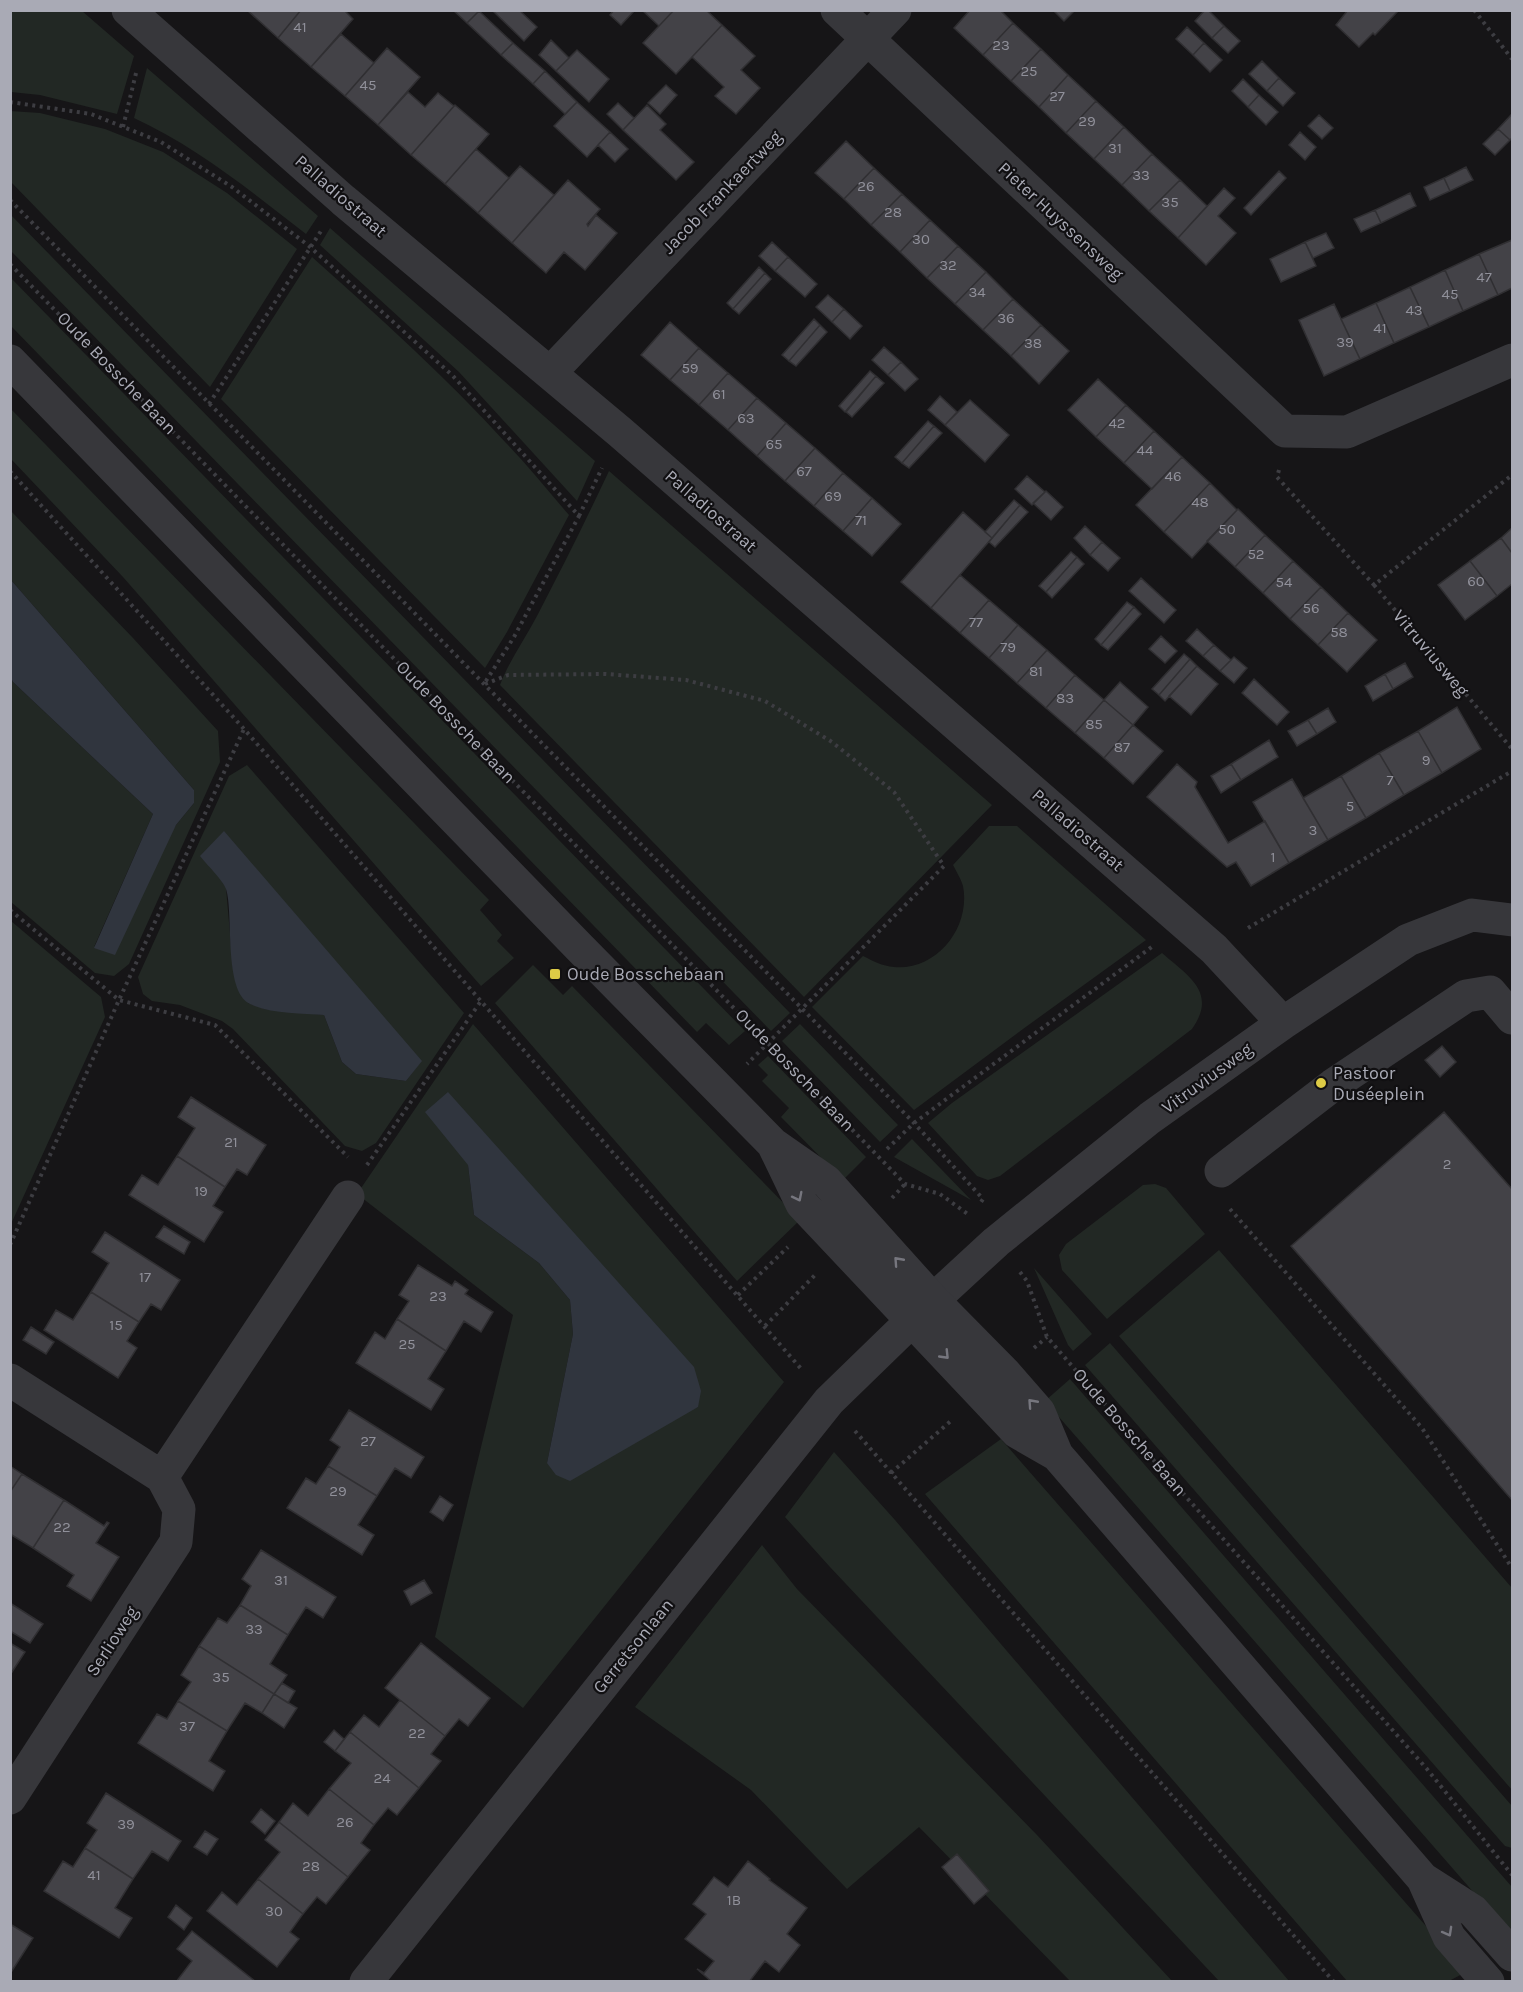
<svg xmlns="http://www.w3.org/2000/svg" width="1523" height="1992" font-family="Karla,sans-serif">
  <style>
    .green { fill: #222824; fill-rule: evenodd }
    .water { fill: #30353e }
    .building { fill: #434247; stroke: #302f32; stroke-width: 1.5 }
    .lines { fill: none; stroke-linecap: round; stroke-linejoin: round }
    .path { stroke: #3d3d42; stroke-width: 4; stroke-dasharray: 3 4.5; stroke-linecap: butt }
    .minor { stroke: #37373b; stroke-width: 33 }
    .tertiary { stroke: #37373b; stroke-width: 33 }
    .oneway { stroke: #76767e }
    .poi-dot { fill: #ddcb46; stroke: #111012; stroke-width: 2 }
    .labels { text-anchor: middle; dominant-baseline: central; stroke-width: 4.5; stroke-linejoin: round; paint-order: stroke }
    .number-label { font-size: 15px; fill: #90909a }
    .street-label { font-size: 18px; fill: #a9aab5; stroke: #111012 }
    .poi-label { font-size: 18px; fill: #a9aab5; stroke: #111012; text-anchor: start }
  </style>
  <rect width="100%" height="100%" fill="#161517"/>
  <path class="green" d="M11 10 82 11 134 56 117 114 40 95 11 92Z
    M147 68 318 216 306 234C252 192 197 147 134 118Z
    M10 111 40 113 105 129 163 152 227 193 297 249 210 387 11 182Z
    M10 214 790 1013 771 1031 11 251Z
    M330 228 595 461 577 501 459 372 320 245Z
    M312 257C379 317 446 377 506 443 528 466 548 491 569 515L507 632 485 668 221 399Z
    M11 278 745 1031 729 1045 706 1023 697 1032 11 326Z
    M10 408 489 900 480 910 502 935 497 941 514 958 481 986 123 577 11 459Z
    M609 471 992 805 804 997 500 685C509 661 525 639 537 616 562 568 586 520 609 471Z
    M11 511 133 638 218 731 220 762 129 964 114 976 95 973 11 902 10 676 13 682 153 814 94 947 176 825 194 803V790L11 580Z
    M247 765 464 1013 376 1143 362 1151 345 1146 233 1029 222 1021 180 1005 152 1001 143 994 138 977 229 776ZM226 888 421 1061 406 1081 356 1074 342 1062 324 1015 265 1009 248 1003 233 968Z
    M989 826H1017L1146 940 1023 1029 914 1110 812 1007 863 956C873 961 882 966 894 967 937 971 971 927 963 886 961 879 956 871 953 865Z
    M11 921 101 997 105 1017 11 1224Z
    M1162 953C1188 976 1218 992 1192 1029L1000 1176 988 1180 977 1176 928 1123 952 1103Z
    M533 965 563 995 572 986 800 1220 737 1281 495 1003Z
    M473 1024 784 1382 523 1708 435 1637 513 1315 357 1194ZM468 1165 698 1407 547 1463 573 1334 570 1300 539 1263 474 1215Z
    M800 1024 898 1125 880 1142 782 1041Z
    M768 1056 866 1157 843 1180 781 1117 789 1108 762 1081 768 1075 758 1065Z
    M912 1139 971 1200 894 1157Z
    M1155 1184 1166 1188 1205 1234 1107 1319 1062 1270 1059 1255 1066 1244 1143 1185Z
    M1219 1250 1512 1588V1790L1119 1336Z
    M1034 1268 1092 1334 1073 1351 1068 1345Z
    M1110 1343 1512 1806V1848L1505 1846 1498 1838 1085 1365Z
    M1070 1379 1512 1887V1929L1509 1933 1045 1401Z
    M1001 1439 1466 1972 1449 1981H1347L925 1494Z
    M834 1452 895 1520 1289 1981H1219L830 1567 785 1517Z
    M762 1545 797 1589 1037 1835 1172 1981H1070L919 1827 847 1889 751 1790 635 1707Z"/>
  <path class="water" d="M11 580 194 790V803L176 825 115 955 94 948 153 814 13 682 10 676Z
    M224 831 422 1061 406 1081 356 1074 342 1062 324 1015C301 1013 271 1014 250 1004 223 991 234 914 226 889 223 880 206 864 200 856Z
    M448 1092 694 1367 701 1391 698 1407 570 1481 556 1475 547 1463 573 1334 570 1300 539 1263 474 1215 468 1165 425 1112Z"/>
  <path class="building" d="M247 10H301L278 38Z
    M301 10H344L353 19 311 67 278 38Z
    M453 10H479V11L467 23Z
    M492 10H519L537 27 524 41Z
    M614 10H635L621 25 610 15Z
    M642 10H674L659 26Z
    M674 10H706L722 25 676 74 643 43Z
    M970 10H1000L1013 23 983 55 954 28Z
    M1053 10H1075L1064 21Z
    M1205 10H1208L1224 26 1212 38 1195 21Z
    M1348 10H1399L1375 35 1373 33 1359 47 1336 25Z
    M479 11 513 43 501 55 467 23Z
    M1013 23 1041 49 1011 81 983 55Z
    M722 25 755 56 741 70 760 88 736 114 715 96 724 87 692 57Z
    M1224 26 1240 41 1228 53 1212 38Z
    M1187 27 1204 43 1193 55 1176 39Z
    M341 34 374 63 345 96 311 67Z
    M551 40 569 58 556 71 539 55Z
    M513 43 545 71 533 84 501 55Z
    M1204 43 1222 60 1210 72 1193 55Z
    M387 48 420 77 378 125 345 96Z
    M1041 49 1068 75 1039 107 1011 81Z
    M577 50 609 79 589 102 556 71Z
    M1262 61 1279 78 1267 91 1249 74Z
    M545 71 577 102 565 114 533 84Z
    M1068 75 1096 101 1066 133 1039 107Z
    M1279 78 1295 93 1283 106 1267 91Z
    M1243 79 1259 95 1248 107 1232 91Z
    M666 85 677 95 660 114 648 103Z
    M408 92 425 107 438 93 454 106 411 155 378 125Z
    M1259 95 1278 112 1266 125 1248 107Z
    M1096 101 1124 127 1094 159 1066 133Z
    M577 102 610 132 587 157 554 126Z
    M618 103 634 118 623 130 607 114Z
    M455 105 489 134 445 184 411 155Z
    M647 105 666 124 660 130 694 162 676 180 623 130Z
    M1512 114V138L1510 140 1498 129Z
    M1319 115 1333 128 1322 139 1308 126Z
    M1124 127 1152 154 1122 185 1094 159Z
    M1498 129 1510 140 1495 155 1483 144Z
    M610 132 628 149 615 162 598 145Z
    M1300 132 1316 147 1305 160 1289 145Z
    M846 141 874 168 844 199 815 173Z
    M476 149 509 178 478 213 445 184Z
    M1152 154 1180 180 1149 211 1122 185Z
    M520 166 554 195 512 243 478 213Z
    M1466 167 1473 180 1450 191 1444 178Z
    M874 168 902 194 871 225 844 199Z
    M1279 171 1286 178 1251 215 1244 208Z
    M1444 178 1450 191 1430 200 1424 187Z
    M568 180 600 209 587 224 588 226 596 215 617 233 585 270 564 252 546 273 512 243Z
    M1180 180 1207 206 1178 238 1149 211Z
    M1224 188 1235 198 1218 216 1236 233 1206 265 1178 238Z
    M1410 193 1416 206 1381 223 1375 210Z
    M902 194 930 220 900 252 871 225Z
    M1375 210 1381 223 1361 232 1354 219Z
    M930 220 958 246 927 278 900 252Z
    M1326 233 1334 248 1313 258 1305 242Z
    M1512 240V288L1498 295 1479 254Z
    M772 242 788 257 775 271 759 256Z
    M1305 242 1316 266 1281 282 1270 259Z
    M958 246 986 272 955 304 927 278Z
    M1479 254 1498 295 1463 311 1445 270Z
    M788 257 817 284 805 297 775 271Z
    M759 267 765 273 733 309 727 303Z
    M1445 270 1463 311 1429 327 1410 287Z
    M986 272 1013 299 983 330 955 304Z
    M765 273 771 279 739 314 733 309Z
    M1410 287 1429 327 1394 343 1376 303Z
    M828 295 844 309 832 322 816 307Z
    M1013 299 1041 325 1011 356 983 330Z
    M1376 303 1394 343 1360 359 1341 319Z
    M1334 304 1360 359 1324 376 1299 320Z
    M844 309 862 326 850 339 832 322Z
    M814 319 820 325 789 361 782 355Z
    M670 322 699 348 670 380 641 355Z
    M820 325 827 332 796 366 789 361Z
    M1041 325 1069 351 1039 384 1011 356Z
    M884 347 901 362 888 375 872 360Z
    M699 348 728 373 699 405 670 380Z
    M901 362 918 379 905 391 888 375Z
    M870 371 876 376 845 412 839 406Z
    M728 373 757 398 728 430 699 405Z
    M876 376 884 383 852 417 846 412Z
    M1098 379 1126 405 1096 437 1068 410Z
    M940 396 957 412 945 425 928 410Z
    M757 398 786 423 757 456 728 430Z
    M970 400 1009 435 985 462 945 425Z
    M1126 405 1154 431 1124 463 1096 437Z
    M928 421 934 426 902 463 895 457Z
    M786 423 815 448 785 481 757 456Z
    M934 426 942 433 909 468 902 463Z
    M1154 431 1182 457 1152 489 1124 463Z
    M815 448 843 473 814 506 785 481Z
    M1182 457 1210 483 1164 532 1136 505Z
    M843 473 872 498 843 531 814 506Z
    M1027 476 1045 492 1032 505 1015 489Z
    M1210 483 1237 510 1192 558 1164 532Z
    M1046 491 1063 507 1051 520 1033 503Z
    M872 498 901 524 872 556 843 531Z
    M1014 500 1020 505 992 538 985 532Z
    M1020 505 1028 512 995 547 989 542Z
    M1238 509 1265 535 1235 567 1207 541Z
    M963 512 992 538 931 608 901 582Z
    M1085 526 1102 542 1090 555 1074 538Z
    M1512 528V553L1501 538Z
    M1265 535 1293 561 1263 593 1235 567Z
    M1501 538 1512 553V584L1497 596 1470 561Z
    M1102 542 1120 558 1108 571 1090 555Z
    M1071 552 1077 557 1046 592 1039 586Z
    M1077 557 1084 564 1052 598 1046 592Z
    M1293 561 1321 587 1290 619 1263 593Z
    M1470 561 1497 596 1465 620 1438 585Z
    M960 575 989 600 960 633 931 608Z
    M1141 578 1176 610 1164 623 1129 591Z
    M1321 587 1348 613 1318 645 1290 619Z
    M989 600 1018 625 989 658 960 633Z
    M1127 602 1134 607 1101 645 1095 639Z
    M1134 607 1141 614 1108 650 1101 645Z
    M1348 613 1377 640 1347 672 1318 645Z
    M1018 625 1047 650 1017 683 989 658Z
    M1197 629 1214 645 1203 656 1186 641Z
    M1161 636 1177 651 1165 663 1149 649Z
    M1214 645 1231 660 1220 671 1203 656Z
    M1047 650 1075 675 1046 708 1017 683Z
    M1184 654 1190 659 1159 695 1152 689Z
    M1234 657 1247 668 1234 683 1220 671Z
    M1190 659 1197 666 1165 701 1159 695Z
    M1405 663 1413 677 1393 689 1385 674Z
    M1197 666 1218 684 1191 715 1169 696Z
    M1385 674 1393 689 1373 701 1365 686Z
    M1075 675 1104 700 1075 733 1046 708Z
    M1254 679 1289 712 1277 725 1242 693Z
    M1120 682 1148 707 1133 725 1104 700Z
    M1104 700 1133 725 1104 758 1075 733Z
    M1457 707 1481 749 1442 773 1418 731Z
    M1328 708 1336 722 1317 734 1308 720Z
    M1308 720 1317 734 1297 746 1288 731Z
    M1133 725 1163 751 1133 784 1104 758Z
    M1418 731 1442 773 1404 795 1379 753Z
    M1269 740 1278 757 1241 780 1231 764Z
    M1379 753 1404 795 1366 818 1341 776Z
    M1177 764 1197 782 1195 787 1228 843 1265 821 1289 863 1251 886 1236 862 1227 867 1147 797Z
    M1231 764 1241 780 1221 793 1211 776Z
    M1341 776 1366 818 1328 840 1303 798Z
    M1292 779 1328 840 1289 863 1253 802Z
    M1442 1046 1456 1062 1440 1077 1425 1060Z
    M191 1097 266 1145 247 1175 237 1169 225 1187 177 1156 195 1128 178 1117Z
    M1444 1112 1512 1189V1500L1291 1246Z
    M177 1156 225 1187 213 1206 223 1212 204 1242 129 1195 142 1175 158 1185Z
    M164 1226 190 1242 184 1254 156 1237Z
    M105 1232 180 1280 161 1310 151 1304 139 1322 91 1292 109 1263 92 1252Z
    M418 1265 452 1286 455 1281 468 1290 465 1294 493 1312 481 1332 464 1321 446 1351 397 1319 409 1301 399 1295Z
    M91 1292 139 1322 127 1341 137 1348 118 1378 44 1330 56 1310 73 1320Z
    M397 1319 446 1351 428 1379 444 1389 431 1410 356 1363 375 1332 385 1339Z
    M31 1327 54 1342 46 1354 23 1340Z
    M349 1410 424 1457 411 1478 395 1468 377 1496 328 1466 340 1447 330 1440Z
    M10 1466 22 1474 10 1492Z
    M328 1466 377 1496 358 1525 374 1535 362 1555 287 1508 306 1478 316 1484Z
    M22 1474 64 1500 33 1548 10 1534V1492Z
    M440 1496 453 1505 443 1521 430 1512Z
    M64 1500 104 1526 107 1522 109 1523 96 1543 119 1557 91 1601 67 1586 74 1575 33 1548Z
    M261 1550 336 1597 323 1618 306 1607 288 1635 240 1605 251 1586 242 1579Z
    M424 1580 432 1593 411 1605 404 1591Z
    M10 1603 43 1624 30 1643 10 1631Z
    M240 1605 288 1635 270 1664 287 1675 274 1694 199 1646 218 1618 227 1623Z
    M10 1643 25 1652 12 1672 10 1670Z
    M421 1643 490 1698 468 1726 459 1719 445 1736 385 1688Z
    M199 1646 274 1694 262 1713 245 1703 227 1731 178 1701 191 1682 181 1675Z
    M282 1683 295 1691 288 1703 274 1694Z
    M274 1694 297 1708 284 1728 262 1713Z
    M400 1700 445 1736 431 1754 441 1761 419 1788 350 1732 364 1715 379 1727Z
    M178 1701 227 1731 209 1761 225 1771 213 1791 138 1743 157 1714 167 1719Z
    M334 1730 344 1739 335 1751 324 1742Z
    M350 1732 419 1788 397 1815 388 1808 374 1825 329 1789 351 1763 335 1751Z
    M329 1789 374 1825 361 1843 370 1850 348 1877 279 1822 293 1803 308 1816Z
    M106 1793 181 1841 168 1861 152 1851 133 1879 85 1848 97 1830 87 1823Z
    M261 1809 275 1821 265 1834 251 1822Z
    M279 1822 348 1877 326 1904 317 1897 303 1914 258 1879 280 1852 265 1840Z
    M205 1831 218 1839 207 1855 194 1847Z
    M85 1848 133 1879 115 1908 132 1918 119 1938 44 1891 63 1861 73 1867Z
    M957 1854 989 1891 974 1904 942 1867Z
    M748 1861 770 1879 769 1880 807 1908 787 1934 800 1945 779 1972 765 1961 749 1982H712L697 1969 704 1973 714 1961 685 1939 706 1914 693 1904 714 1877 728 1887Z
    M258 1879 303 1914 290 1932 299 1939 277 1967 207 1911 222 1892 237 1905Z
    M176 1905 192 1918 184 1930 168 1917Z
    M10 1924 33 1938 10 1974Z
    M192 1931 256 1982H176L192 1961 177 1949Z"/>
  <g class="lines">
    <path class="path" d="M1474 10 1512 59
      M10 102 91 114 161 142 232 187 309 246 453 376 579 516 514 637 484 684
      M123 127 137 69
      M10 200 914 1123 983 1199 981 1202
      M10 264 905 1184 940 1194 969 1215
      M209 404 321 231
      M1279 470 1277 477 1374 585 1512 475
      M10 471 244 729 803 1371
      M579 516 602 468
      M1374 585 1512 749
      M485 684 508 675 606 674 686 680 765 701 832 742 894 792 944 866 747 1064
      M10 910 119 1000 215 1025 348 1157
      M1248 928 1512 771
      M887 1149 914 1123 1153 946
      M367 1165 481 1001
      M892 1198 905 1184
      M1230 1209 1422 1428 1512 1568
      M10 1245 119 1000 244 729
      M1020 1272 1027 1281 1047 1337 1141 1446 1427 1769 1512 1875
      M738 1295 788 1247
      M765 1326 815 1275
      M1034 1348 1047 1337
      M855 1431 1334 1982
      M891 1473 952 1420"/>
    <path class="minor" d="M128 10 343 200 620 432 1214 949 1283 1023
      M837 10 1285 431 1347 432 1512 360
      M550 373 895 10
      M1221 1171 1333 1085 1466 996 1490 992 1512 1018
      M933 1300 996 1242 1150 1118 1283 1023 1408 940 1472 915 1512 920
      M10 1380 162 1477 179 1509 176 1542 10 1798
      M162 1477 348 1197"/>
    <path class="tertiary" d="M10 361 580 948 773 1144 826 1181 933 1300 1005 1373 1039 1412 1057 1455 1423 1879 1449 1937 1488 1982
      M774 1146 802 1204 1017 1432 1057 1455
      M1423 1879 1473 1911 1512 1955
      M366 1982 829 1401 933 1300"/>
  </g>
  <defs><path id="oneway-chevron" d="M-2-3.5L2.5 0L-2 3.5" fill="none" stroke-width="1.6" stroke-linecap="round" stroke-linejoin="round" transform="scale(1.5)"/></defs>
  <g class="oneway">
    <use href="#oneway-chevron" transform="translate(798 1197) rotate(63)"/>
    <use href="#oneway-chevron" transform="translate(898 1261) rotate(-132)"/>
    <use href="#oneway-chevron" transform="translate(945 1355) rotate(46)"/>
    <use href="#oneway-chevron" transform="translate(1032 1403) rotate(-132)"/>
    <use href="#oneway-chevron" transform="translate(1448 1932) rotate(61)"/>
  </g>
  <g class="poi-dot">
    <rect x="549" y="968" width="12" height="12" rx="3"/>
    <circle cx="1321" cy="1083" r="6"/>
  </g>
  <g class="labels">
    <g class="number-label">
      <text x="300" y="27">41</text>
      <text x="1001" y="45">23</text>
      <text x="1029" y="71">25</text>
      <text x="368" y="85">45</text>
      <text x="1057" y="96">27</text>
      <text x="1087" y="121">29</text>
      <text x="1115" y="148">31</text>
      <text x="1141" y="175">33</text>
      <text x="866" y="186">26</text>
      <text x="1170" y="202">35</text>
      <text x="893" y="212">28</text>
      <text x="921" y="239">30</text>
      <text x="948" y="265">32</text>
      <text x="1484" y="277">47</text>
      <text x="977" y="292">34</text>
      <text x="1450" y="294">45</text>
      <text x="1414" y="310">43</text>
      <text x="1006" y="318">36</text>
      <text x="1380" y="328">41</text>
      <text x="1345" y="342">39</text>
      <text x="1033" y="343">38</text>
      <text x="690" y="368">59</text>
      <text x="719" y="394">61</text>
      <text x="746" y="418">63</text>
      <text x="1117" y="423">42</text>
      <text x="774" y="444">65</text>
      <text x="1145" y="450">44</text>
      <text x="804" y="471">67</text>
      <text x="1173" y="476">46</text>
      <text x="833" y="496">69</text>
      <text x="1200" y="502">48</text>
      <text x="861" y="520">71</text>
      <text x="1227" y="529">50</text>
      <text x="1256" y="554">52</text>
      <text x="1476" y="581">60</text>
      <text x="1284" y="582">54</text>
      <text x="1311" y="608">56</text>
      <text x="976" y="622">77</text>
      <text x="1339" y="632">58</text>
      <text x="1008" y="647">79</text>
      <text x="1036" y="671">81</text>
      <text x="1065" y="698">83</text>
      <text x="1094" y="724">85</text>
      <text x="1122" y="747">87</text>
      <text x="1426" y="760">9</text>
      <text x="1390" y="780">7</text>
      <text x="1350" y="806">5</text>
      <text x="1313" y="830">3</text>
      <text x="1273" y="857">1</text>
      <text x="231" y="1142">21</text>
      <text x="1447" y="1164">2</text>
      <text x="201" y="1191">19</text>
      <text x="145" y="1277">17</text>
      <text x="438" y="1296">23</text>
      <text x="116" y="1325">15</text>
      <text x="407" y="1344">25</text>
      <text x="368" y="1441">27</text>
      <text x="338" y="1491">29</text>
      <text x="62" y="1527">22</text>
      <text x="281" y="1580">31</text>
      <text x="254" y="1629">33</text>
      <text x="221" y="1677">35</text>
      <text x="187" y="1726">37</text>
      <text x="417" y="1733">22</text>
      <text x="382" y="1778">24</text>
      <text x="345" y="1822">26</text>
      <text x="126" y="1824">39</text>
      <text x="311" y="1866">28</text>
      <text x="94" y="1875">41</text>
      <text x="734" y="1900">1B</text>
      <text x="274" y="1911">30</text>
    </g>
    <g class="street-label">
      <text transform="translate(722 192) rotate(-46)">Jacob Frankaertweg</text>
      <text transform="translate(341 196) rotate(41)">Palladiostraat</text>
      <text transform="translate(1061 221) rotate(43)">Pieter Huyssensweg</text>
      <text transform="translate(117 373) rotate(46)">Oude Bossche Baan</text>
      <text transform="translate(711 511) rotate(41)">Palladiostraat</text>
      <text transform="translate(1431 653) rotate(50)">Vitruviusweg</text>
      <text transform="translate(456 722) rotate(46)">Oude Bossche Baan</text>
      <text transform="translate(1078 830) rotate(41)">Palladiostraat</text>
      <text transform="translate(795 1070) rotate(46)">Oude Bossche Baan</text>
      <text transform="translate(1207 1078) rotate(-36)">Vitruviusweg</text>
      <text transform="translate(1130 1432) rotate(49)">Oude Bossche Baan</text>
      <text transform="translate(112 1641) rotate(-57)">Serlioweg</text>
      <text transform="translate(633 1646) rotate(-51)">Gerretsonlaan</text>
    </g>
    <g class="poi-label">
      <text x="567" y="974">Oude Bosschebaan</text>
      <text x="1333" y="1073">Pastoor<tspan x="1333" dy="21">Duséeplein</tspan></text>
    </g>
  </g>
  <rect width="1523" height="1992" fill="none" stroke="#a9aab5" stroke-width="24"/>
</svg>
